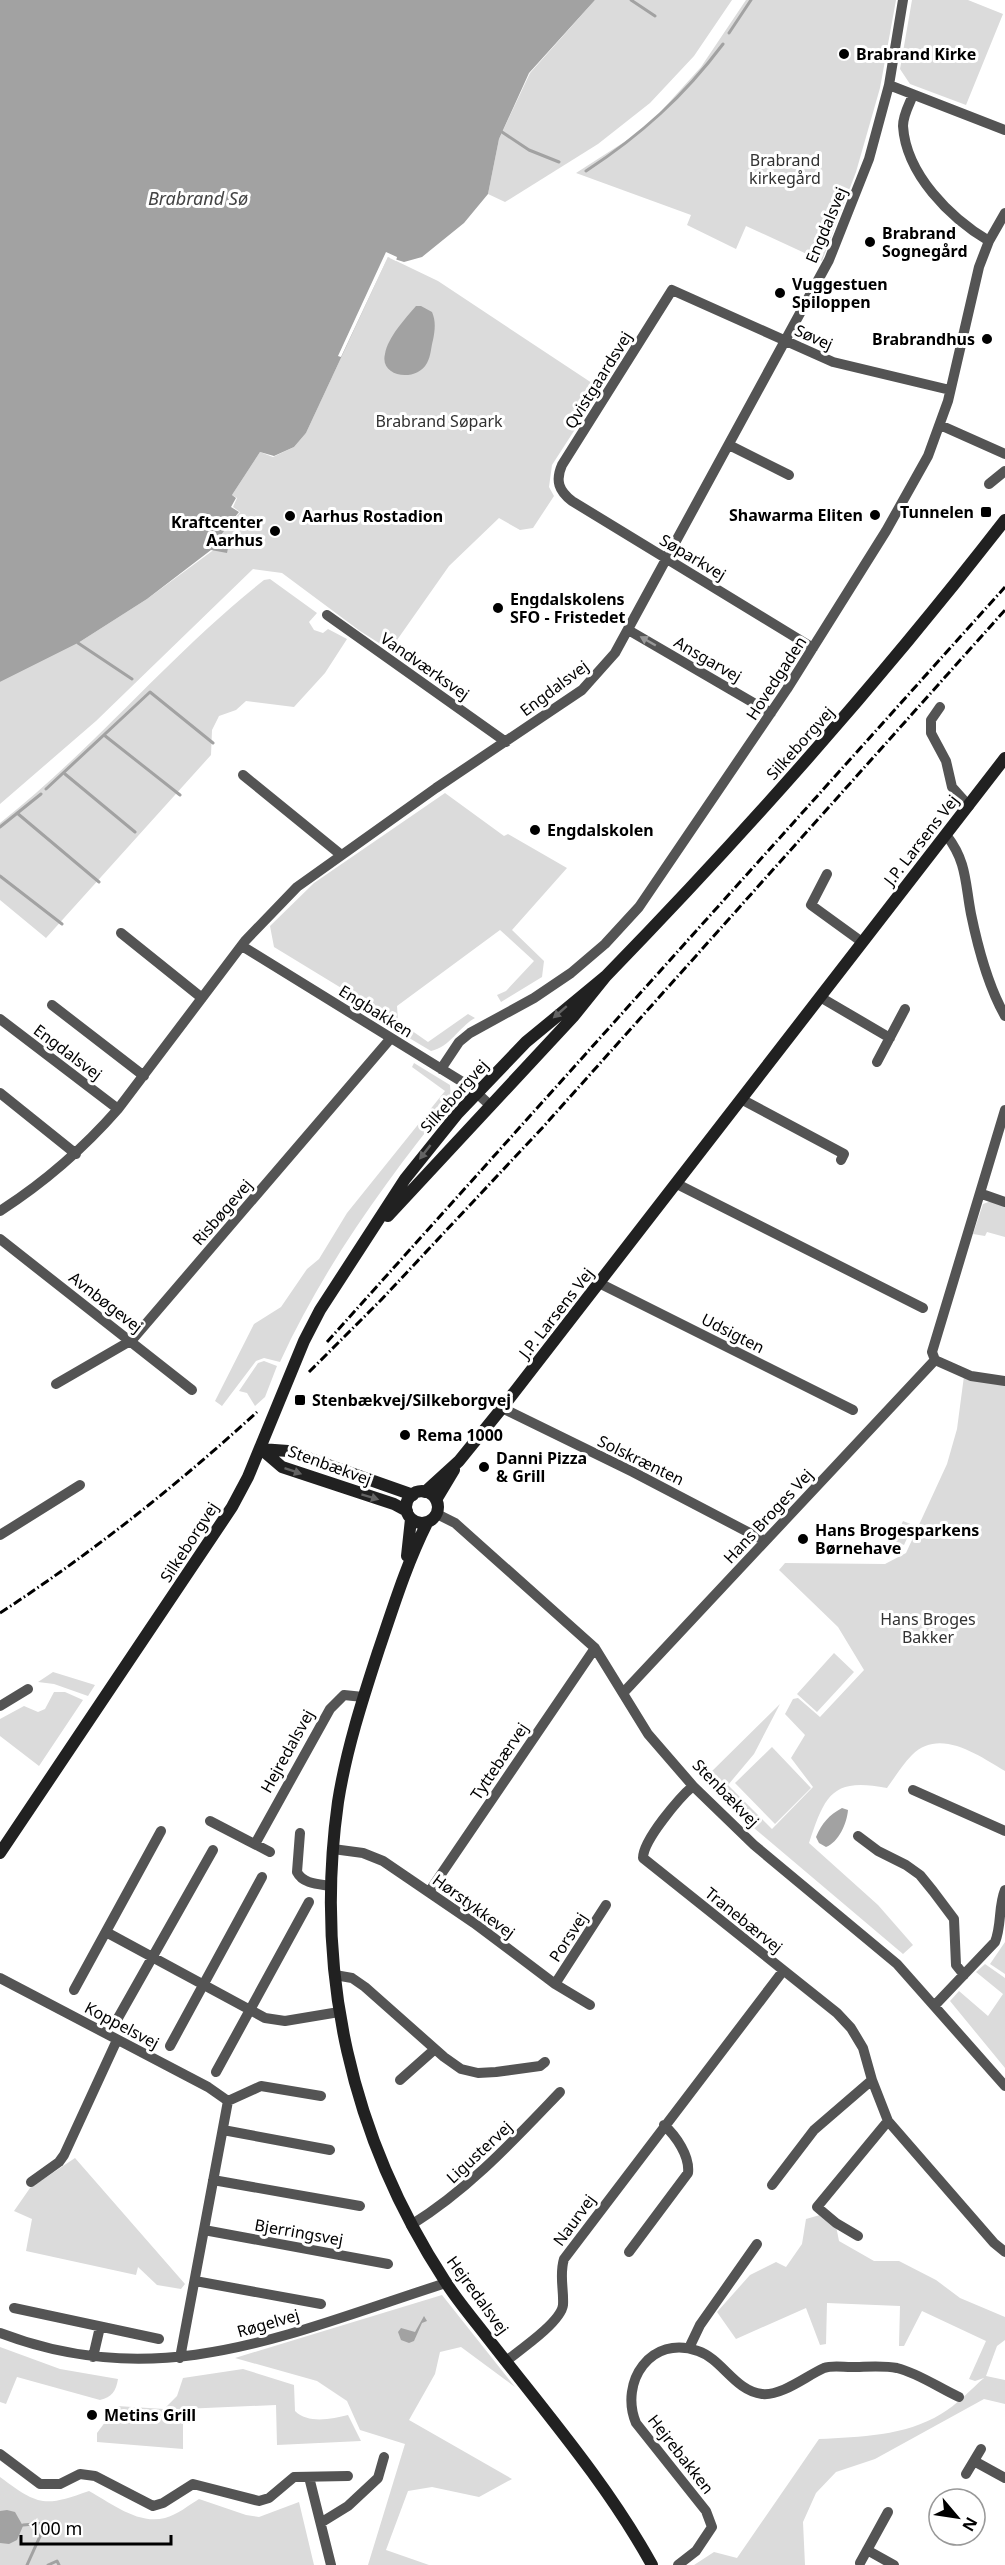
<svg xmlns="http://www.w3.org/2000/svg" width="1005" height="2565" font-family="'Noto Sans',sans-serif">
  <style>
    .green { fill: #dbdbdb }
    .water { fill: #a2a2a2 }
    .pier { fill: #fff }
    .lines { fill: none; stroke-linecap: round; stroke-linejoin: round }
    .stream { stroke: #a2a2a2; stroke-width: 3 }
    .street { stroke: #545454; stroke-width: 10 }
    .secondary { stroke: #212121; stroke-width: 12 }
    .rail { stroke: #000; stroke-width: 3; stroke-dasharray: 9 3 1.5 3; stroke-linecap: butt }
    .oneway { fill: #989898 }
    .oneway2 { fill: #646464 }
    .poi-dot { fill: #000; stroke: #fff; stroke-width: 2 }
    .labels { text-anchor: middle; stroke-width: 6; stroke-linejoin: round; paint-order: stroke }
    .poi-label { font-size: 16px; font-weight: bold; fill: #000; stroke: #fff; text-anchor: start }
    .park-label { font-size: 16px; fill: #323232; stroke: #fff }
    .street-label { font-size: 16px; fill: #000; stroke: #fff }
    .water-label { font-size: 18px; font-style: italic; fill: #434343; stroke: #fff }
  </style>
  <rect width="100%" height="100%" fill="#fff"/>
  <path class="green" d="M 595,0 L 732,0 L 694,56 L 650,103 L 598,144 L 505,202 L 488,194 L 499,139 L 530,73 Z
    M 746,0 L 896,0 L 880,88 L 856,172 L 822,261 L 746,226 L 736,249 L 687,225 L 691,215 L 576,173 L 646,128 L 701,67 Z
    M 912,0 L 968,0 L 1003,14 L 966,105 L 910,84 L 900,69 Z
    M 388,257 L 438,281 L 601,389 L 552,465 L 549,487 L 554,496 L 533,528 L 520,530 L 499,518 L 449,566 L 390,650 L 360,631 L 282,573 L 253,569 L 96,721 L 0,804 L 0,682 L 78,643 L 147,599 L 223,543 L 221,535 L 240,512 L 233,507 L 237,498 L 232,495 L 260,452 L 273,457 L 294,447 L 306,433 Z
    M 270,579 L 317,613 L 309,622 L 314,630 L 323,633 L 328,629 L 347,639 L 325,673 L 294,707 L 246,701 L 236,710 L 219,716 L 212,730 L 211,755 L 46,938 L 0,900 L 0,823 C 94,749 170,654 264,580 Z
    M 445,793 L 504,836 L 508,834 L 567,868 L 512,930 L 544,961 L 542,977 L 501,1002 L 497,995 L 506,991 L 534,961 L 500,930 L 397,1006 L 398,1021 L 428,1042 L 468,1014 L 475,1018 C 459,1027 450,1047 431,1051 L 379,1020 L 379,1011 L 274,947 L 270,926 L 314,883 Z
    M 414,1063 L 450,1085 L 451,1100 C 385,1182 324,1266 280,1362 L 264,1358 L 256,1361 L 222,1406 L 215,1401 L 254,1324 L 281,1307 L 307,1269 L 319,1259 L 347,1213 L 445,1091 L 412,1067 Z
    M 991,1201 L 1005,1206 L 1005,1237 L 987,1232 L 985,1236 L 973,1234 L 983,1204 Z
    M 264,1361 L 277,1366 L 265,1397 L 255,1406 L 247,1393 L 239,1391 L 258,1363 Z
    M 964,1376 L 1005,1383 L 1005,1771 C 979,1756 940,1727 912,1755 C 903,1764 895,1777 887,1788 C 832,1777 825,1795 809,1843 L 878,1905 L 913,1945 L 903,1954 L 754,1828 L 706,1777 L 780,1704 L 754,1754 L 728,1785 L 772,1829 L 813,1787 L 791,1758 L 805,1735 L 785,1714 L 793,1699 L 798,1698 L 820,1717 L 864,1670 L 838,1627 L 779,1570 L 785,1563 L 885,1564 L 906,1553 L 947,1464 L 957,1429 Z
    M 903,1521 L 913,1525 L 904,1545 L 894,1541 Z
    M 834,1653 L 854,1672 L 817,1712 L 797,1694 Z
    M 53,1672 L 95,1685 L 88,1696 L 54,1684 L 38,1682 Z
    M 54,1692 L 65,1692 L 83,1700 L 39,1766 L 0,1736 L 0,1719 L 24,1706 L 38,1712 L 45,1709 Z
    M 772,1747 L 811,1788 L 775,1824 L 735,1783 Z
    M 1005,1942 L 1005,1974 L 990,1964 Z
    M 985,1964 L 1005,1978 L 1005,2068 L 950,2001 L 959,1991 L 988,2016 L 1003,1994 L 976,1972 Z
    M 75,2158 L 185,2284 L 181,2289 L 157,2285 L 138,2267 L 136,2275 L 26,2251 L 32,2219 L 14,2211 L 30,2188 Z
    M 820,2215 L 836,2226 L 839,2241 L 874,2261 L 899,2261 L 936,2280 L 960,2298 L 1005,2317 L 1005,2340 L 997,2346 L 986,2376 L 1005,2380 L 1005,2404 L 984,2399 L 875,2459 L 836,2472 L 816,2493 L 803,2522 L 805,2565 L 694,2565 L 714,2552 L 737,2558 L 819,2439 C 860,2437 905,2436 941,2414 C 957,2405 970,2390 984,2378 L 975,2381 L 969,2379 L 986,2341 L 922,2311 L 904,2346 L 899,2346 L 900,2306 L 827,2303 L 826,2344 L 820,2345 L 806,2308 L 736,2339 L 717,2312 L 750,2275 L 776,2262 L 786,2267 L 802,2244 L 806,2219 Z
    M 442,2295 L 515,2387 L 461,2347 L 440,2352 L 435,2374 L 409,2420 L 512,2479 L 479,2497 L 432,2487 L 408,2491 L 386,2550 L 429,2565 L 368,2565 L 405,2444 L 360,2430 L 347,2401 L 317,2381 L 235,2358 Z
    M 0,2347 L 60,2369 L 118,2379 C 116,2391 112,2397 100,2400 L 17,2377 L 6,2404 L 0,2402 Z
    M 243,2369 L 294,2385 L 295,2411 C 308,2424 332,2419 348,2415 L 361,2441 L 277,2445 L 276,2405 L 183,2409 L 183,2449 L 97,2442 L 97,2433 L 117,2406 L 164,2409 L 177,2396 L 183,2378 Z
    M 0,2477 C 39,2506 44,2507 89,2491 C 111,2503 138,2525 165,2518 C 177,2515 189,2505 199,2499 L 246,2515 L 259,2517 L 299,2502 L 314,2565 L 0,2565 Z"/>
  <path class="water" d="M 0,0 L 595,0 L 529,73 L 499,139 L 488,194 L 464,223 L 422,257 L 404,262 L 388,257 L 306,433 L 294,447 L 274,456 L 260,452 L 232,495 L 236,498 L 231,507 L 239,512 L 221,535 L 223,543 L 228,548 L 227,553 L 211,550 L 147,599 L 78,643 L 0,682 Z
    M 416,306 L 421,306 L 432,312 C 436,321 435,330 433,340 C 431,347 431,356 427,363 C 416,383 379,377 385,354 C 388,337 405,319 416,306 Z
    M 842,1808 L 848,1810 C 847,1823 839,1842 826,1847 L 819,1843 L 816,1837 C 822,1823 829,1815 842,1808 Z
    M 424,2316 L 427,2321 L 422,2323 L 414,2341 L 409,2343 L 401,2340 L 398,2332 L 401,2328 L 415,2332 Z
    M 7,2510 L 15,2512 L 23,2526 L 17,2540 L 9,2544 L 0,2543 L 0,2511 Z"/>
  <path class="pier" d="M 386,252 L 397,257 L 396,261 L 388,257 L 341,357 L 338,356 Z"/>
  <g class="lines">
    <path class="stream" d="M 631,0 L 655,16
      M 729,33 L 751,0
      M 502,132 L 529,150 L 559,162
      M 586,171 C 641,135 684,96 723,44
      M 78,643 L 132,679
      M 104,735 L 180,795
      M 65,774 L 135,832
      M 46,789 L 150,692 L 213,743
      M 17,813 L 99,882
      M 0,827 L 41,794
      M 0,876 L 62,924
      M 23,2525 L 46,2523 L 27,2565
      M 48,2565 L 57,2561 L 59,2565"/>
    <path class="street" d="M 889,85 L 1005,130
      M 913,95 C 909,105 903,115 903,126 C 906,174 950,218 989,241
      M 940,425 L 1005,454
      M 729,445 L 789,475
      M 989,484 L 1005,471
      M 327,615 L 506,742
      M 630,631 L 771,713
      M 813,648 L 572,501 C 559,491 555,481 562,465 L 672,290 L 833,362 L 950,390
      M 940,707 L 931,720 L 931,733 L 946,761 L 952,787 L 969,806
      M 243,775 L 340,854
      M 947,836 C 967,862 965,883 971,914 C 978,948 988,986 1005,1016
      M 827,874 L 811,905 L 862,942
      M 121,933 L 202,998
      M 242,946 L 469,1086 L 491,1106
      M 820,997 L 890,1038
      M 52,1005 L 144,1076
      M 0,1019 L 118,1109
      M 877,1062 L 905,1009
      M 441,1069 L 459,1042 L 470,1033 L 534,998 L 571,973 L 605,944 L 639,907 L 787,689 L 886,531 L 928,456 L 948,401 L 979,267 L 989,241 L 1005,213
      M 0,1093 L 76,1154
      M 741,1099 L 844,1154 L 841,1160
      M 677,1184 L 923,1308
      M 982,1194 L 1005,1202
      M 0,1211 C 45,1182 83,1149 118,1109 L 245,941 L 297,887 L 436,788 L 582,690 L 615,653 L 829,260 L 869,159 L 889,85 L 903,0
      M 0,1239 L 192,1390
      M 599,1283 L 853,1410
      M 935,1360 L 932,1352 L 1005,1110
      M 935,1360 L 971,1376 L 1005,1381
      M 56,1384 L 132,1340 L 391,1038
      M 502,1408 L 633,1472 L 765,1541
      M 437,1514 L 455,1523 L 595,1648 L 648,1734 L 693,1786 L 754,1845 L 897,1964 L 1005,2086
      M 0,1535 L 80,1485
      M 624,1692 L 935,1360
      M 0,1706 L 28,1689
      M 693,1786 C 680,1797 643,1840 643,1858 L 837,2013 L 851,2028 L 863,2048 L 872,2080 L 888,2121 L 994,2243 L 1005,2252
      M 913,1790 L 1005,1831
      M 210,1821 L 270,1852
      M 300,1833 L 297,1872 C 303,1884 318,1884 331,1886
      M 858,1836 L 878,1851 L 906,1865 L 920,1875 L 933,1891 L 954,1919 L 956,1965 L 964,1975
      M 255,1844 L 330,1709 L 344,1695 L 363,1697
      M 333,1849 L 363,1853 L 383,1861 L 474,1923 L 555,1984 L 590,2005
      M 429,1892 L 595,1648
      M 106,1932 L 265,2018 L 285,2021 L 339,2012
      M 335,1975 L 352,1978 L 365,1987 L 444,2057 L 461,2069 L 478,2073 L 496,2072 L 540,2066 L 545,2062
      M 0,1978 L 208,2087 L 228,2101
      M 555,1984 L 606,1905
      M 74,1990 L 161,1831
      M 936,2004 L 995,1942 C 1002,1925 998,1907 1005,1890
      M 118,2018 L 213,1850
      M 170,2046 L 262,1877
      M 216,2072 L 309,1902
      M 400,2080 L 435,2049
      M 223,2130 L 330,2150
      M 213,2180 L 360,2206
      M 31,2182 L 59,2162 L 64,2155 L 117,2040
      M 772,2185 L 814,2130 L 872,2080
      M 411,2225 C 469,2189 513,2141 560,2092
      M 204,2230 L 388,2264
      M 858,2236 L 836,2223 L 817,2207 L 888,2121
      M 629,2252 L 688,2173 C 690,2156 676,2136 664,2125
      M 195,2281 L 321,2304
      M 14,2308 L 159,2339
      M 0,2333 C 162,2395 292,2332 446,2283
      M 689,2348 L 700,2325 L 757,2244
      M 93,2357 L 100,2327
      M 180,2358 L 228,2101 L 261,2086 L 321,2096
      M 506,2361 C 520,2350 561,2322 563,2305 C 564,2289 559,2275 564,2259 L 783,1971
      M 0,2454 L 40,2484 L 60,2484 L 80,2474 L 95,2476 L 153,2506 L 163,2503 L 193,2484 L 259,2501 L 269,2498 L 294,2477 L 348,2476
      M 974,2461 L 1005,2478
      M 966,2474 L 981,2449
      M 309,2477 L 331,2565
      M 322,2522 L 348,2506 L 378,2478 L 384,2457
      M 867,2550 L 894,2565
      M 860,2563 L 888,2512
      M 678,2565 L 696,2551 L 712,2527 L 706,2511 L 636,2423 C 619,2382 651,2334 698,2351 C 722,2359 735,2391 762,2394 C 782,2396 806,2376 824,2368 C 832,2365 843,2367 851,2367 C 865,2367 883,2365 897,2368 C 918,2373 939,2388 959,2397"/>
    <path class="secondary" d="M 388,1216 L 573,1017 L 606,976 C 747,831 881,680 1005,520
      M 261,1449 L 282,1467 L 394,1504 L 407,1511
      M 261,1449 L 288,1451 L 413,1495
      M406 1507a16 16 0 1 1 32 0a16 16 0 1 1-32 0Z
      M 425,1492 L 459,1461 L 502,1408 L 1005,758
      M 436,1500 L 454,1470
      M 427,1523 C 406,1565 393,1608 378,1652 C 362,1701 346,1751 338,1802 C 314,1972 351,2137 445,2281 C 458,2302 475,2321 490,2341 C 546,2413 608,2485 652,2565
      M 407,1556 L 411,1519
      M 0,1853 L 232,1507 L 248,1477 L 304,1341 L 320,1310 L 405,1179 L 458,1113 L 526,1042 L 606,976"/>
    <path class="rail" d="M 327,1342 L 1005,587
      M 309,1372 L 381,1300 L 544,1126 L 1005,610
      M 0,1613 C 92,1553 176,1486 257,1412"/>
  </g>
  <defs><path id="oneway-solid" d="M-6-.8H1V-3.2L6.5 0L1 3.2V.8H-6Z" transform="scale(1.5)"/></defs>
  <use class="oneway" href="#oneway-solid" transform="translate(648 641) rotate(-150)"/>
  <g class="oneway2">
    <use href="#oneway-solid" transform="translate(560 1012) rotate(139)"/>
    <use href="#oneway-solid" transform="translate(425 1152) rotate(128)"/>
    <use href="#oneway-solid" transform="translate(293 1471) rotate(19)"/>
    <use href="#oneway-solid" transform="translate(370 1497) rotate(17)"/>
  </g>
  <g class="poi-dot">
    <circle cx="844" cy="54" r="6"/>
    <circle cx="870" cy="242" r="6"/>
    <circle cx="780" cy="293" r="6"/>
    <circle cx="987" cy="339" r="6"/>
    <rect x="980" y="506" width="12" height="12" rx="3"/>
    <circle cx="875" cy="515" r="6"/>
    <circle cx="290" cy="516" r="6"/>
    <circle cx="275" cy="531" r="6"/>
    <circle cx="498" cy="608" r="6"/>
    <circle cx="535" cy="830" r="6"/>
    <rect x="294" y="1394" width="12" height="12" rx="3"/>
    <circle cx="405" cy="1435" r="6"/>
    <circle cx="484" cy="1467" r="6"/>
    <circle cx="803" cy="1539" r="6"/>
    <circle cx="92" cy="2415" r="6"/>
  </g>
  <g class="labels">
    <g class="poi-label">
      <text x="856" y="60">Brabrand Kirke</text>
      <text x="882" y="239">Brabrand<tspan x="882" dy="18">Sognegård</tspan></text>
      <text x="792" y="290">Vuggestuen<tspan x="792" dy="18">Spiloppen</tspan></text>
      <text x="975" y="345" text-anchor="end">Brabrandhus</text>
      <text x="974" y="518" text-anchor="end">Tunnelen</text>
      <text x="863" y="521" text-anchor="end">Shawarma Eliten</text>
      <text x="302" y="522">Aarhus Rostadion</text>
      <text x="263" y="528" text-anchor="end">Kraftcenter<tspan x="263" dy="18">Aarhus</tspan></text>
      <text x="510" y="605">Engdalskolens<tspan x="510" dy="18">SFO - Fristedet</tspan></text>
      <text x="547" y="836">Engdalskolen</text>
      <text x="312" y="1406">Stenbækvej/Silkeborgvej</text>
      <text x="417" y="1441">Rema 1000</text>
      <text x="496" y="1464">Danni Pizza<tspan x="496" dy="18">&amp; Grill</tspan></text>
      <text x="815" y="1536">Hans Brogesparkens<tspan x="815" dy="18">Børnehave</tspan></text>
      <text x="104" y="2421">Metins Grill</text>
    </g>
    <g class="park-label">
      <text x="785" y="166">Brabrand<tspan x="785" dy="18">kirkegård</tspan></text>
      <text x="439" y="427">Brabrand Søpark</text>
      <text x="928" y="1625">Hans Broges<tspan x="928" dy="18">Bakker</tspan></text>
    </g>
    <g class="street-label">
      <text transform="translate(826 225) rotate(-67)" y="6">Engdalsvej</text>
      <text transform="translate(814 337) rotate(24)" y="6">Søvej</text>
      <text transform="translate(598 380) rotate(-58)" y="6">Qvistgaardsvej</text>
      <text transform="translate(693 557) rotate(31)" y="6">Søparkvej</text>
      <text transform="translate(708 659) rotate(30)" y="6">Ansgarvej</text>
      <text transform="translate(425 666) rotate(35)" y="6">Vandværksvej</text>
      <text transform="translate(776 678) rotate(-57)" y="6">Hovedgaden</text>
      <text transform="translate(554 688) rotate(-37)" y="6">Engdalsvej</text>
      <text transform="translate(800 743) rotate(-48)" y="6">Silkeborgvej</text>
      <text transform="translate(921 840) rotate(-52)" y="6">J.P. Larsens Vej</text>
      <text transform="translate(376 1011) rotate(32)" y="6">Engbakken</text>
      <text transform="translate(68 1052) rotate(37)" y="6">Engdalsvej</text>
      <text transform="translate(454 1096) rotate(-48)" y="6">Silkeborgvej</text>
      <text transform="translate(222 1212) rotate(-49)" y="6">Risbøgevej</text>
      <text transform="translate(106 1302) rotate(38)" y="6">Avnbøgevej</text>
      <text transform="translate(556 1313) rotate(-52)" y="6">J.P. Larsens Vej</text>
      <text transform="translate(733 1333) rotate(27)" y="6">Udsigten</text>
      <text transform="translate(641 1460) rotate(26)" y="6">Solskrænten</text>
      <text transform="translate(330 1465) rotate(20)" y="6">Stenbækvej</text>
      <text transform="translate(768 1516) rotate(-47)" y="6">Hans Broges Vej</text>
      <text transform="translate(189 1542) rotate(-57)" y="6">Silkeborgvej</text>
      <text transform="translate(287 1751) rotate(-61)" y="6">Hejredalsvej</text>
      <text transform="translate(499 1761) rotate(-56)" y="6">Tyttebærvej</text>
      <text transform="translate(726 1793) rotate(46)" y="6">Stenbækvej</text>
      <text transform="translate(474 1906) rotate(36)" y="6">Hørstykkevej</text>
      <text transform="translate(744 1920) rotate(39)" y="6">Tranebærvej</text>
      <text transform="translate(568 1937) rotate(-57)" y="6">Porsvej</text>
      <text transform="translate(122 2025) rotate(28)" y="6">Koppelsvej</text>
      <text transform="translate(479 2152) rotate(-43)" y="6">Ligustervej</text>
      <text transform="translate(574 2220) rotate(-54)" y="6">Naurvej</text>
      <text transform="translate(299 2232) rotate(10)" y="6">Bjerringsvej</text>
      <text transform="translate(478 2295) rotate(54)" y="6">Hejredalsvej</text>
      <text transform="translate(268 2323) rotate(-16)" y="6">Røgelvej</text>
      <text transform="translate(681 2454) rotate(52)" y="6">Hejrebakken</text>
    </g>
    <g class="water-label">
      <text x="198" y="205">Brabrand Sø</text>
    </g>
  </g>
  <g transform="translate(957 2517) rotate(119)"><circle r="28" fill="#ffffff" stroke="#999999" stroke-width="1.5"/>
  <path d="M0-4.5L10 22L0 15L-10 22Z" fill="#000000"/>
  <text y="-9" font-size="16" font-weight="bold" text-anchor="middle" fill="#000000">N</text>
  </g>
  <path d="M21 2535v9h150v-9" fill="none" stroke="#000000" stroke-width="3"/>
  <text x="30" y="2535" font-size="18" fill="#000000" stroke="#ffffff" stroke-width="4.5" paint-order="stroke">100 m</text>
</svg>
